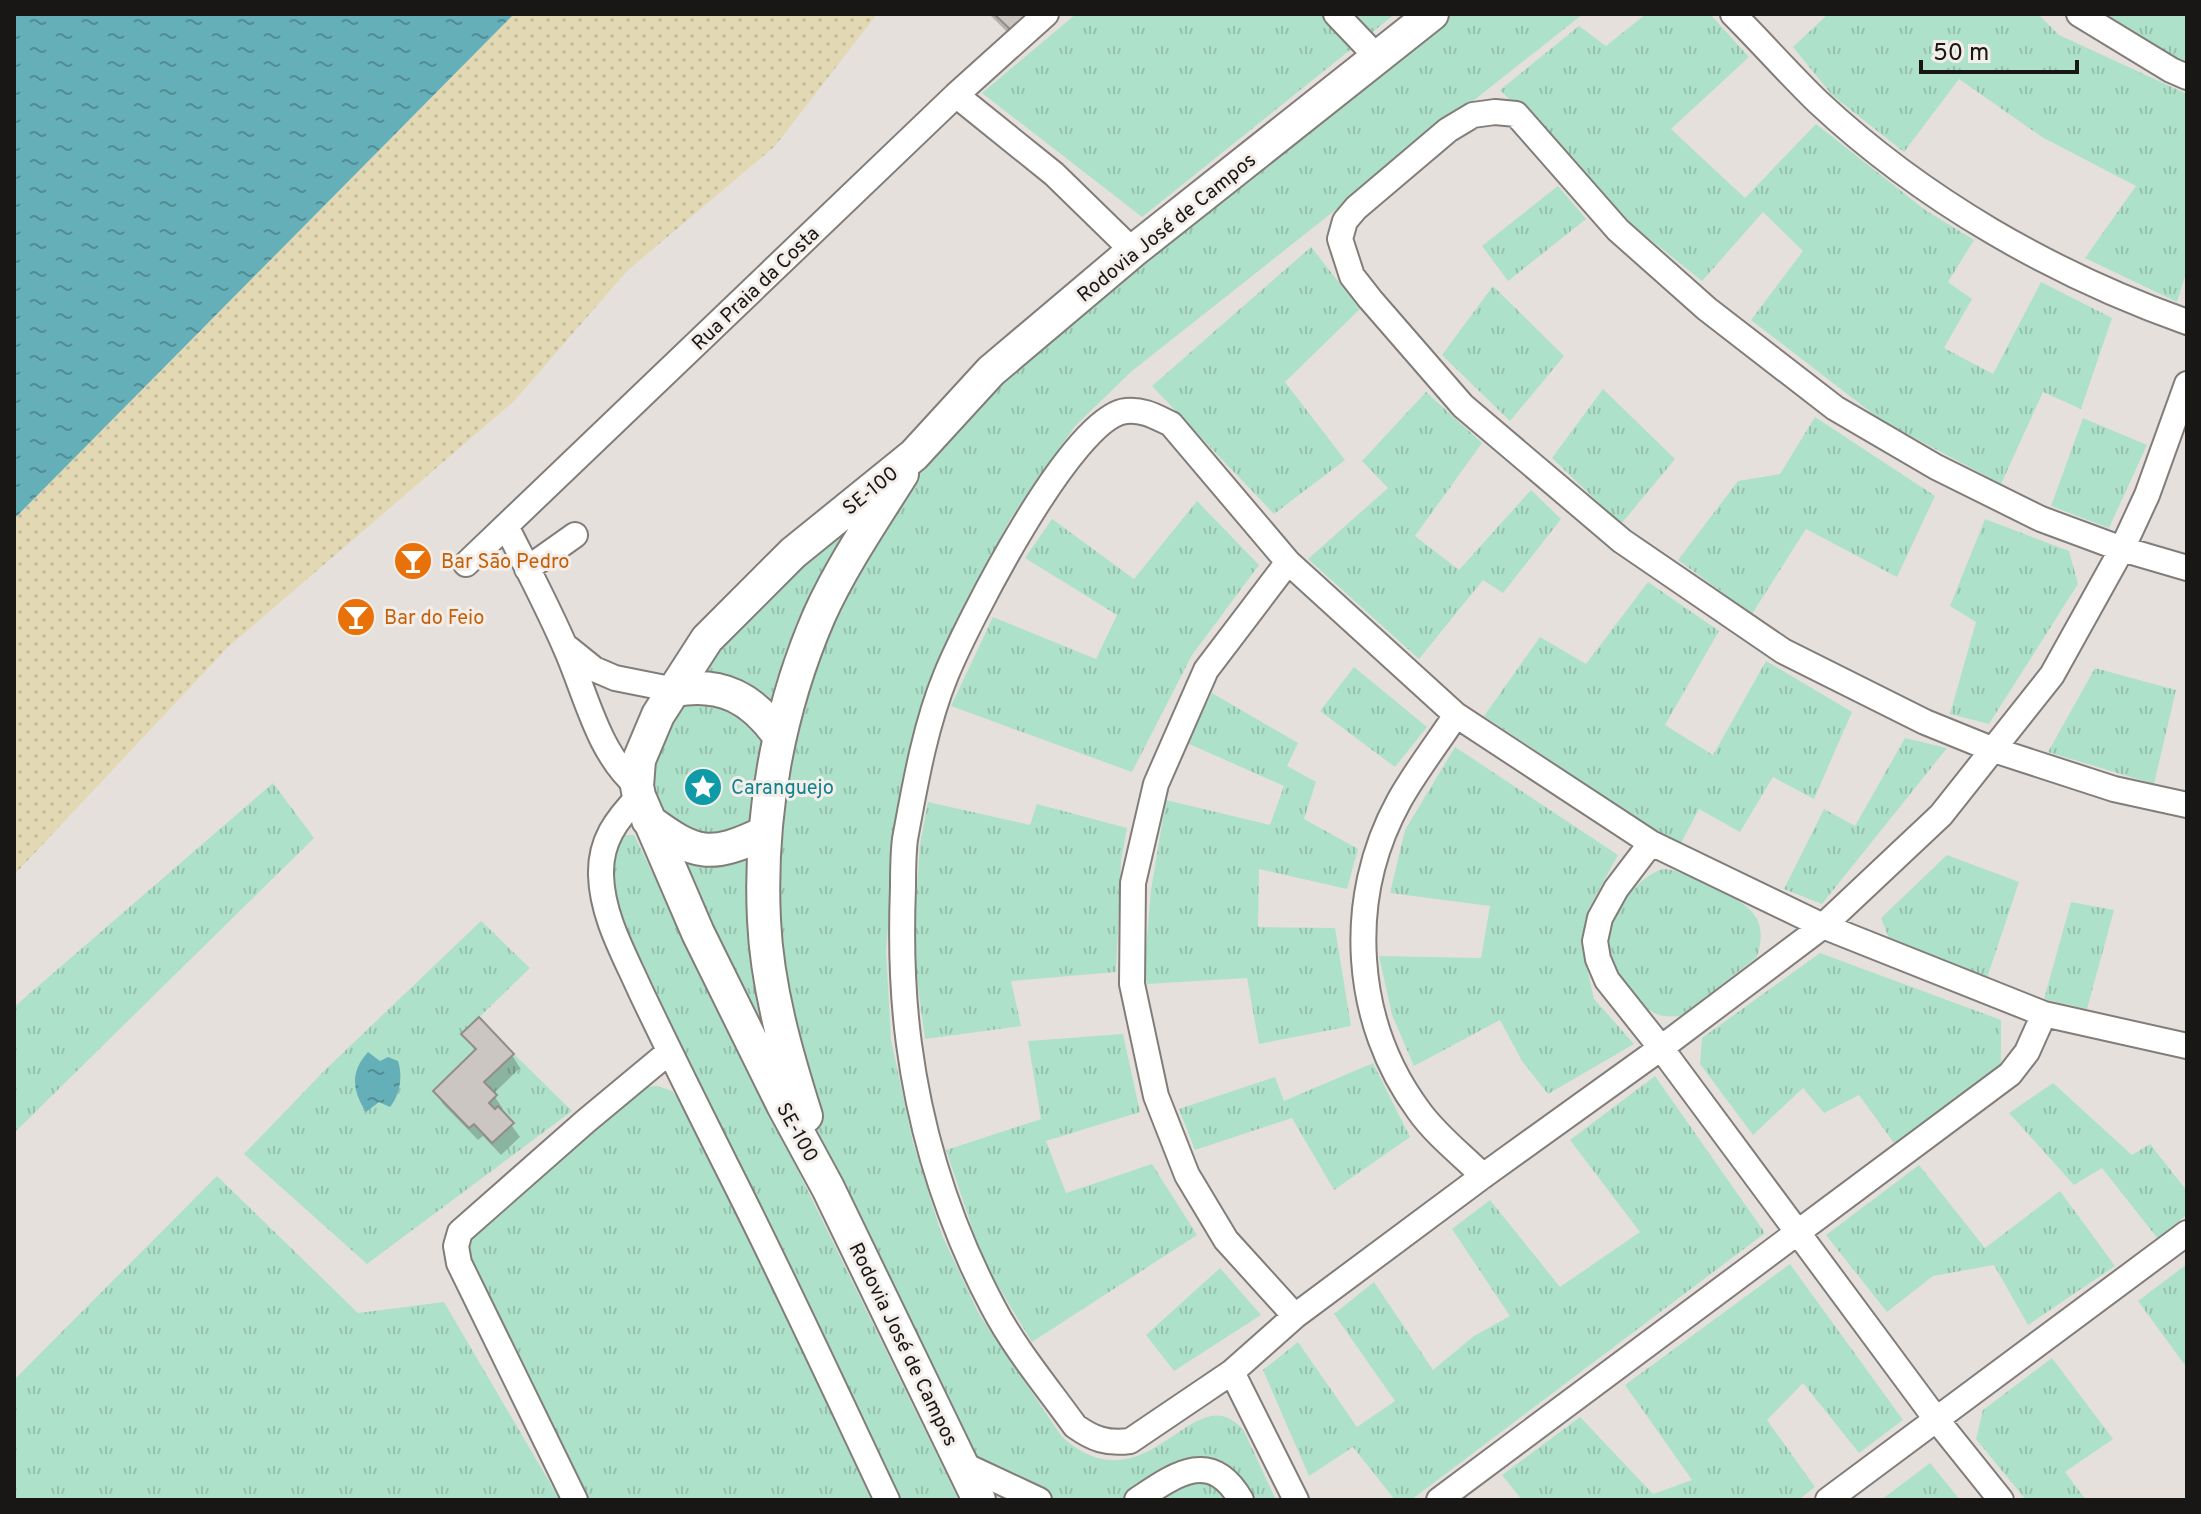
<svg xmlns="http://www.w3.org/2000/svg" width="2201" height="1514" font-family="Overpass,sans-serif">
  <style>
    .grass { fill: url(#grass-tufts) }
    .sand { fill: url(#sand-dots) }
    .water { fill: url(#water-ripples) }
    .shadow { fill: #0003 }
    .building { fill: #ccc6c3; stroke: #938d8a; stroke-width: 2 }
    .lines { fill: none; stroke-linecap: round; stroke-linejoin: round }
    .minor-casing { stroke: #837d7a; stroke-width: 28 }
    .major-casing { stroke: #837d7a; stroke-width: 36 }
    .minor { stroke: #fff; stroke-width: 24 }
    .major { stroke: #fff; stroke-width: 32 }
    .labels { text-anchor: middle; stroke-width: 6; stroke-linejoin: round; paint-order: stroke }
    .street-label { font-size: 20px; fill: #191716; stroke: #f4eeea }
    .food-label { font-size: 20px; fill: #c56008; stroke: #f4eeea; text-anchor: start }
    .culture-label { font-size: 20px; fill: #0d838f; stroke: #f4eeea; text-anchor: start }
  </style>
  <defs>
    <pattern id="grass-tufts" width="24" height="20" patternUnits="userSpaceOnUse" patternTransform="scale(2)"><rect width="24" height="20" fill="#aee1c9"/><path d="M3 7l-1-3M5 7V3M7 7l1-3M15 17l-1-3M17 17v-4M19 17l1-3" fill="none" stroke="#95c0ac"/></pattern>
    <pattern id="sand-dots" width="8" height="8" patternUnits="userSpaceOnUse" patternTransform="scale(2)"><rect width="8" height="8" fill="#e2d8b3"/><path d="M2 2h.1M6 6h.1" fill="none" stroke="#c1b999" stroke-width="1.8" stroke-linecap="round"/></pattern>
    <pattern id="water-ripples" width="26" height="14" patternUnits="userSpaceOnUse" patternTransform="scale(2)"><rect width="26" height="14" fill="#65afb8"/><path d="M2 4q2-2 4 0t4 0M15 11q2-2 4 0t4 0" fill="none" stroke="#528d95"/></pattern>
  </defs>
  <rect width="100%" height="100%" fill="#e6e0dd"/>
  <path class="grass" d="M 1076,14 L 1395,14 L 1142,217 L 982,93 Z
    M 1432,14 L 1583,14 L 1132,371 L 1075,426 L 1011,518 L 962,611 L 922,712 L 895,842 L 886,951 L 891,1040 L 913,1142 L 941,1233 L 979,1314 L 1062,1437 C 1149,1514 1194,1370 1244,1431 L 1276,1500 L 1039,1500 L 962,1464 L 769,1053 L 648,820 L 639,760 L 675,690 L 914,455 Z
    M 1646,14 L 1710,14 L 1749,57 L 1671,129 L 1745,198 L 1816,124 L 1925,210 L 1974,240 L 1948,282 L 1972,299 L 1944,348 L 1993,374 L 2041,282 L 2112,318 L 2081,409 L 2043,392 L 2001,484 L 1881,420 L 1751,320 L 1803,251 L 1763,212 L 1702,281 L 1636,228 L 1500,90 L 1579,26 L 1606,46 Z
    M 1828,14 L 2038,14 L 2059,35 L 2187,94 L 2187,270 L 2177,302 L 2085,258 L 2136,186 L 2042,137 L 1959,79 L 1904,152 L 1832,95 L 1793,47 Z
    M 2096,14 L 2187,14 L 2187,64 Z
    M 1558,186 L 1586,219 L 1508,281 L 1482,246 Z
    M 1311,247 L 1360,309 L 1285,382 L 1345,460 L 1274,514 L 1152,386 Z
    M 1493,286 L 1564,356 L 1510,421 L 1442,355 Z
    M 1603,389 L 1675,459 L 1621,524 L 1552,458 Z
    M 1426,392 L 1482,443 L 1415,536 L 1459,570 L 1531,490 L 1561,519 L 1503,593 L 1483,580 L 1419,659 L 1308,559 L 1388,488 L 1362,461 Z
    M 1815,417 L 1935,496 L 1897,577 L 1806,529 L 1752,614 L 1678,560 L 1738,481 L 1780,474 Z
    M 2083,418 L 2147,445 L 2109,528 L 2051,506 Z
    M 1197,501 L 1259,565 L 1192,655 L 1132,772 L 951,706 L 993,617 L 1096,659 L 1117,615 L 1025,558 L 1052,519 L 1134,579 Z
    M 1985,519 L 2069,551 L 2078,584 L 1989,724 L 1950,714 L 1976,622 L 1950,606 Z
    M 1648,582 L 1719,631 L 1665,725 L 1713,755 L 1766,661 L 1852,712 L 1814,799 L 1773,777 L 1740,832 L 1699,809 L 1681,843 L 1659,833 L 1484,716 L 1540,637 L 1586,664 Z
    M 1354,667 L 1427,727 L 1395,767 L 1320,711 Z
    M 2095,668 L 2176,690 L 2154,784 L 2048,752 Z
    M 1212,693 L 1298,743 L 1287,766 L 1316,782 L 1304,819 L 1358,849 L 1347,889 L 1259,869 L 1258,927 L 1335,928 L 1351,1026 L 1259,1044 L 1247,978 L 1147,984 L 1144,971 L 1151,890 L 1166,800 L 1270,825 L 1284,786 L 1187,743 Z
    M 1905,738 L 1947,748 L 1822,904 L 1784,889 L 1824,809 L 1855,826 Z
    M 1455,747 L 1618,855 L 1589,908 L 1581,941 L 1594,999 L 1634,1044 L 1548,1094 L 1522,1061 L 1500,1020 L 1414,1066 L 1392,1015 L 1379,956 L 1481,958 L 1490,906 L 1390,893 L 1405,830 Z
    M 273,783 L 314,838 L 14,1133 L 14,1007 Z
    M 928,802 L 1030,825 L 1037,804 L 1127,828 L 1121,861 L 1116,972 L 1011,981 L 1021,1026 L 925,1039 L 913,949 L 920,844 Z
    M 626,835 L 634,835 L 959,1500 L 899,1500 L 622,926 C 616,905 602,849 626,835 Z
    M 1947,855 L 2019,882 L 1987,978 L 1890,941 L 1881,918 Z
    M 1663,869 C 1683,869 1749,899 1757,919 C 1763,932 1761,944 1757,957 L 1681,1016 C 1652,1019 1647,1009 1630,988 C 1602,954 1593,930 1628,895 C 1639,884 1647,874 1663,869 Z
    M 2071,902 L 2114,910 L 2087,1009 L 2044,999 Z
    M 481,921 L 530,968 L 462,1034 L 476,1049 L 433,1091 L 469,1128 L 474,1124 L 493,1143 L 514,1122 L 499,1106 L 495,1109 L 489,1103 L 497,1095 L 484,1082 L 514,1054 L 572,1111 L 367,1264 L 244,1154 L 325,1070 Z
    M 1820,953 L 2001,1020 L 2001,1066 L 1894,1143 L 1859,1095 L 1824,1113 L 1803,1088 L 1753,1135 L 1700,1064 L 1702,1038 Z
    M 1123,1034 L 1140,1112 L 1046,1141 L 1066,1193 L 1152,1164 L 1197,1235 L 1032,1342 L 984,1263 L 946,1150 L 1041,1119 L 1028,1041 Z
    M 1373,1063 L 1410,1137 L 1334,1190 L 1292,1118 L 1195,1150 L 1179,1109 L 1275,1077 L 1284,1101 Z
    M 1655,1076 L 1765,1233 L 1411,1500 L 1395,1500 L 1353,1447 L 1309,1476 L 1263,1370 L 1298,1342 L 1357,1427 L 1395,1401 L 1334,1314 L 1374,1282 L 1433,1370 L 1474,1336 L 1510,1316 L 1452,1229 L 1490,1200 L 1560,1287 L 1640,1232 L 1570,1140 Z
    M 2053,1083 L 2132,1155 L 2150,1144 L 2187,1191 L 2187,1214 L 2158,1239 L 2102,1168 L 2074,1185 L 2009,1113 Z
    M 658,1086 L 672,1091 L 685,1107 L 886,1500 L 575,1500 L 459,1263 L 460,1232 L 642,1087 Z
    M 1919,1165 L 1985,1248 L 2060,1191 L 2115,1266 L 2028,1325 L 1994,1265 L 1933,1276 L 1887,1312 L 1826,1235 Z
    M 217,1176 L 358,1313 L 444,1302 L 560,1500 L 14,1500 L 14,1380 Z
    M 1790,1264 L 1903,1420 L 1859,1453 L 1803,1383 L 1767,1420 L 1815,1487 L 1798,1500 L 1522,1500 L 1502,1475 L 1580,1417 L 1653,1494 L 1692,1480 L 1625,1385 Z
    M 2187,1264 L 2187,1368 L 2138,1301 Z
    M 1220,1268 L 1261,1315 L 1174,1371 L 1146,1335 Z
    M 2052,1358 L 2113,1439 L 2065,1472 L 2086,1500 L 2026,1500 L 1976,1439 L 1983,1410 Z
    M 1930,1463 L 1960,1500 L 1881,1500 Z"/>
  <path class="sand" d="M 514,14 L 877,14 L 775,146 L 627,271 L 514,401 L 227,648 L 14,875 L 14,519 Z"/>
  <path class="water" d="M 14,14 L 514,14 L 14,519 Z
    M 368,1052 L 380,1061 L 388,1057 L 398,1061 C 403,1076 400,1095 390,1107 L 379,1102 L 366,1112 C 352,1090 350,1072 368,1052 Z"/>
  <path class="shadow" d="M 989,14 L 1056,14 L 1023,48 Z
    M 464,1035 L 512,1055 L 520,1068 L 493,1094 L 503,1109 L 501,1111 L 520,1137 L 501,1155 L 483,1136 L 478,1140 L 443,1104 L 435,1091 L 476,1052 Z"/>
  <path class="building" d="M 994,14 L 1029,14 L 1012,31 Z
    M 479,1017 L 514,1054 L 484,1082 L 497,1095 L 489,1103 L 495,1109 L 498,1106 L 514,1123 L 492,1143 L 474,1124 L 469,1128 L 433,1091 L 476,1049 L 461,1034 Z"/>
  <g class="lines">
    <defs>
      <path id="minor" d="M 1336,14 L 1377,57
        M 1733,14 C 1762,43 1789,74 1818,102 C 1923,200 2052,274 2187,322
        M 2079,14 L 2171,70 L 2187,77
        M 956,95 L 1054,174 L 1133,251
        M 2187,384 L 2147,495 L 2122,549 L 2052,675 L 1941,815 L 1823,926 L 1661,1048 L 1483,1176 L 1295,1316 L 1232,1372 L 1130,1441 C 1107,1444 1093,1439 1075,1426 C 1047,1387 1015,1349 993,1307 C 950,1226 921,1135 909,1044 C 902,992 901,939 903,887 C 903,871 903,855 905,839 C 915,785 925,726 946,675 C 967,624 1072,416 1126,411 C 1143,409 1156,417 1171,424 L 1288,562 L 1456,715 L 1651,843 L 1823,926 L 2044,1014 L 2187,1046
        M 506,526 C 526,566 548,607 566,649 C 586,694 598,753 637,786
        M 1288,562 L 1206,670 L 1156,784 L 1133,883 L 1132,984 L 1156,1096 L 1187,1175 L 1226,1240 L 1295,1316
        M 466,564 L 956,95 L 1046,14
        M 2187,568 L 2122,549 L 2041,519 L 1936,467 L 1835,408 L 1707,309 L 1618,230 L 1516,114 L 1495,112 L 1473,115 L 1448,130 L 1356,208 L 1345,221 L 1340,239 L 1352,276 L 1370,299 L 1463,406 L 1622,541 L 1783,651 L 1925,722 L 1994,750 L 2114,789 L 2187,805
        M 527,569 L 575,535
        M 568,648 L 594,669 L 615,678 L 675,690
        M 1456,715 C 1437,744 1415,772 1399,801 C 1345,899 1353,1022 1419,1111 C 1436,1135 1462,1155 1483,1176
        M 639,796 C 616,820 600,841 601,875 C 602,916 624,954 640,990 C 668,1049 697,1107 726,1165 C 782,1275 834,1388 887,1500
        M 1651,843 L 1616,889 L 1600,918 L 1595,941 L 1598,959 L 1607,980 L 1661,1048 L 1936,1419 L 2001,1500
        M 1232,1372 L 1296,1500
        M 962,1464 L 1039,1500
        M 575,1500 L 459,1263 L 456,1246 L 460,1232 L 586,1121 L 669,1052
        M 1137,1500 C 1176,1474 1211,1448 1241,1500
        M 1439,1500 L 2010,1074 L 2027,1052 L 2044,1014
        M 1828,1500 L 2187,1233"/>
      <path id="major" d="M 675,690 C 722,682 752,698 779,736
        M 648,820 C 695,855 710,859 764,833
        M 806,1116 C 786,1053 767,987 764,920 C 759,817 778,711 819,616 C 841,567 873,520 902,474
        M 979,1500 L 828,1188 L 783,1105 L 698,933 L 639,796 L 637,786 L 639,760 L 658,715 L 707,639 L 793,553 L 914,455 L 991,371 L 1133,251 L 1432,14"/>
    </defs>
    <use href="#minor" class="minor-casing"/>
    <use href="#major" class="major-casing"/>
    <use href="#minor" class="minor"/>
    <use href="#major" class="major"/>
  </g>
  <defs>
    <symbol id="bar-disc" viewBox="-11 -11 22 22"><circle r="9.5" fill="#e8710a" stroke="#f4eeea"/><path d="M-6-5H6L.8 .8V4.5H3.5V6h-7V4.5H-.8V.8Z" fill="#fff"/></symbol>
    <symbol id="sight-disc" viewBox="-11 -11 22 22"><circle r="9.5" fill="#0f9aa8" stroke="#f4eeea"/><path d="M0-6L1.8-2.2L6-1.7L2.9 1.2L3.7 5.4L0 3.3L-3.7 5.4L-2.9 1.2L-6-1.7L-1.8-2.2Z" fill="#fff"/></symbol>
  </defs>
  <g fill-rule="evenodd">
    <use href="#bar-disc" x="391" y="539" width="44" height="44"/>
    <use href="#bar-disc" x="334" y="595" width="44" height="44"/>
    <use href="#sight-disc" x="681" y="765" width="44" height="44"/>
  </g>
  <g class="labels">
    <g class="street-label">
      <text transform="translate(1166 227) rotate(-39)" y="7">Rodovia José de Campos</text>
      <text transform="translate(755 288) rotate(-44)" y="7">Rua Praia da Costa</text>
      <text transform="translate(870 490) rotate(-39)" y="7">SE-100</text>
      <text transform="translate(798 1132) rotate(61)" y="7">SE-100</text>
      <text transform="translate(904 1344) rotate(64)" y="7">Rodovia José de Campos</text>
    </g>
    <g class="food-label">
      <text x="441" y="568">Bar São Pedro</text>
      <text x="384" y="624">Bar do Feio</text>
    </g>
    <g class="culture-label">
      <text x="731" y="794">Caranguejo</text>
    </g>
  </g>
  <rect width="2201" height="1514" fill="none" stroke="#191716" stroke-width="32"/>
  <path d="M1921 60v12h156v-12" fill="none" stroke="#191716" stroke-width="4"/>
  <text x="1933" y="60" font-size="24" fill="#191716" stroke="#f4eeea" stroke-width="6" paint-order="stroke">50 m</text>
</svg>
